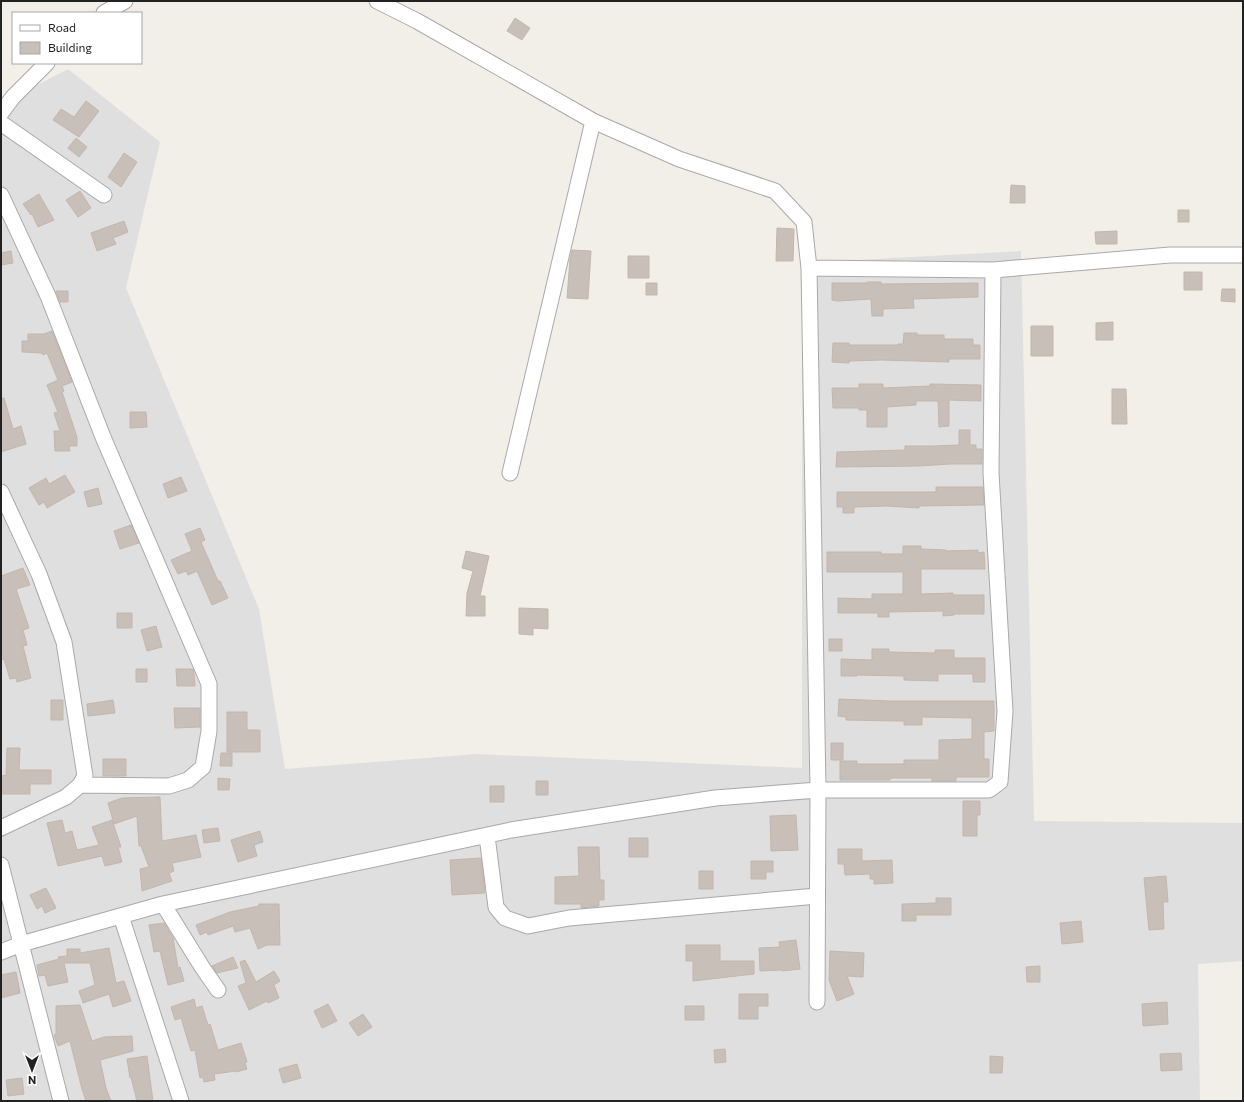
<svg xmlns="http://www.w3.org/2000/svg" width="1244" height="1102" font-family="Commissioner,sans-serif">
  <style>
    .residential { fill: #e0dfdf }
    .building { fill: #c7bfb8; stroke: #c4b6ab }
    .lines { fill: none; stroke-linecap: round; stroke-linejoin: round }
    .minor-casing { stroke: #a9a9a9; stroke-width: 17 }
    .minor { stroke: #fff; stroke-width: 15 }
  </style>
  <rect width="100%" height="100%" fill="#f2efe9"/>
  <path class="residential" d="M 68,69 L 160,142 L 126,288 L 259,609 L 285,769 L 477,754 L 802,768 L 802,263 L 1021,251 L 1034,821 L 1243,823 L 1243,961 L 1198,964 L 1200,1101 L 1,1101 L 1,104 Z"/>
  <path class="building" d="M 515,18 L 530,28 L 522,40 L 507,31 Z
    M 86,101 L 99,111 L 79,137 L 53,120 L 61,109 L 74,117 Z
    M 76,138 L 87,147 L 79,157 L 68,148 Z
    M 124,153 L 137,162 L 121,187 L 108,177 Z
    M 1011,185 L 1025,186 L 1025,203 L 1010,203 Z
    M 80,191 L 91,208 L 78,217 L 66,200 Z
    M 39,194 L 54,220 L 38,227 L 32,214 L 31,215 L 23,204 Z
    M 1178,210 L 1189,210 L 1189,222 L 1178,222 Z
    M 124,221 L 128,232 L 113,238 L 116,244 L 97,251 L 91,233 Z
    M 777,228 L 794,229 L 793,261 L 776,261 Z
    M 1117,231 L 1117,244 L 1096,244 L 1095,232 Z
    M 572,250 L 591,251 L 588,299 L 567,298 L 570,259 Z
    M 11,251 L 13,263 L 1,265 L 1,253 Z
    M 628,256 L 649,256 L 649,278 L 628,278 Z
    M 1184,272 L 1202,272 L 1202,290 L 1184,290 Z
    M 867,282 L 881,282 L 881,284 L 978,283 L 978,297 L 913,299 L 914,308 L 883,309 L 883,316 L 872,316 L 871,299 L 838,301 L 832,300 L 832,283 L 867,283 Z
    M 646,283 L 657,283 L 657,295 L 646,295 Z
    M 1222,289 L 1235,289 L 1235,302 L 1221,301 Z
    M 56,291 L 68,291 L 68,302 L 60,302 Z
    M 1113,322 L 1113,340 L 1096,340 L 1096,323 Z
    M 1031,326 L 1053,326 L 1053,356 L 1031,356 Z
    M 52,331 L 72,382 L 62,386 L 64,391 L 62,392 L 77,437 L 77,446 L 69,446 L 70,451 L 55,451 L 54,431 L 60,431 L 54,413 L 58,412 L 47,385 L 58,380 L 47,353 L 43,355 L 42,353 L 22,352 L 22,341 L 28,341 L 28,334 L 44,334 Z
    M 904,333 L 917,333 L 917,335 L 944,335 L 944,339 L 973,339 L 973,345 L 980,345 L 980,359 L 949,359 L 949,362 L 882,360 L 849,361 L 849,363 L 832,362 L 833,343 L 849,343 L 849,345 L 898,345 L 898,344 L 903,344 Z
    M 859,384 L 883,384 L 883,388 L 930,386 L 930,384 L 981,385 L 981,401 L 949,400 L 949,426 L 939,427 L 938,401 L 916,401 L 916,405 L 887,407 L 887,427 L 867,427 L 867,410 L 859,410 L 859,408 L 833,408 L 832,388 L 859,388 Z
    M 1112,389 L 1126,389 L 1127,424 L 1112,424 Z
    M 1,398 L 4,398 L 13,429 L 21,426 L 26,444 L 1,452 Z
    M 130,412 L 146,412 L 147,427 L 130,428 Z
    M 959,430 L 970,430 L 970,445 L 976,445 L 976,449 L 982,449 L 982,464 L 951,464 L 918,466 L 836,467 L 837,452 L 905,450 L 905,446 L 933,446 L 959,445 Z
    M 65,475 L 75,492 L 47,508 L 44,502 L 39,505 L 29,488 L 46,478 L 49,484 Z
    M 181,477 L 187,491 L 168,498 L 163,484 Z
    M 936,487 L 983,487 L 984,505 L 919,506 L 919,508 L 887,506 L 854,507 L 854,513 L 843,513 L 843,507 L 837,507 L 837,492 L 936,492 Z
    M 98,488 L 102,504 L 88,507 L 84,492 Z
    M 131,525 L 139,543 L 120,549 L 114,531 Z
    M 200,528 L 205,540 L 201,542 L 218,581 L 220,581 L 228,598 L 212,605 L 197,571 L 188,575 L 186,571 L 178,574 L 171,560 L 192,551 L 185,534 Z
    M 903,546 L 921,546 L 921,549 L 946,550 L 946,551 L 978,550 L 978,553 L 984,552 L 985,569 L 921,569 L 921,594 L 953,593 L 953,595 L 984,595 L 984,614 L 954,614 L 954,615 L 943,616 L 943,611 L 889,612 L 889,617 L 878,617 L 878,613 L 838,613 L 838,598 L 872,599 L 872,594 L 903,594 L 903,572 L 827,572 L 827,552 L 881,552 L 881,554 L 903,554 Z
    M 466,551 L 489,556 L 480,596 L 485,596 L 485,616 L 466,616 L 467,593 L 473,571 L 462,568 Z
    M 23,568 L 30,585 L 16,589 L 29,628 L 23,630 L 27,645 L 23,646 L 31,678 L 17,682 L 16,678 L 10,679 L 4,659 L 1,660 L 1,576 Z
    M 519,608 L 548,609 L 548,629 L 533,628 L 533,635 L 519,634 Z
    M 117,613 L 132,613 L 132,628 L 117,628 Z
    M 156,626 L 162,647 L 147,651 L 141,630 Z
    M 829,639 L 842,639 L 842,651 L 829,651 Z
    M 872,649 L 889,649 L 889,652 L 935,653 L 935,650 L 954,650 L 954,658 L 985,658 L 985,682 L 973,682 L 973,674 L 938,674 L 938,681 L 904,680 L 904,676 L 857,675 L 857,676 L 841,676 L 841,659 L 872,660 Z
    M 136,669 L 147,669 L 147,682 L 136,682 Z
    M 176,669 L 193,669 L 194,673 L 195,686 L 177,686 Z
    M 839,699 L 890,701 L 994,701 L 994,731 L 984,732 L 984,759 L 989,759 L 989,777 L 956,777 L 956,781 L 932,781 L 932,778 L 890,778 L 890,780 L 840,780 L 840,761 L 857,761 L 857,764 L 904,764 L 904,760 L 939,760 L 939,740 L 972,739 L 972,718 L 922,717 L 922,725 L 904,725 L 904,721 L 899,721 L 846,720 L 846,717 L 838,716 Z
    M 51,700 L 63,700 L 63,720 L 51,720 Z
    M 113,700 L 115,713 L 88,716 L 87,704 Z
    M 174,708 L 200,708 L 200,727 L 175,728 Z
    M 227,712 L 247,712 L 247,730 L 260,730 L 260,752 L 227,752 Z
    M 831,743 L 843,743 L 843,760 L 831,760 Z
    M 7,748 L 20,748 L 19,770 L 51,770 L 51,784 L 30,784 L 30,794 L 1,794 L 1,776 L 6,775 Z
    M 221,753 L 232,753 L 232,766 L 220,766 Z
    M 103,759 L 126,759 L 126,776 L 103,776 Z
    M 218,778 L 230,779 L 229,790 L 218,790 Z
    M 536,781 L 548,781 L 548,795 L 536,795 Z
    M 490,786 L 504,786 L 504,802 L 490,802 Z
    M 160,797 L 162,841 L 196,835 L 201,857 L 172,863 L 174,871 L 169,873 L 172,881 L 142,891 L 140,869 L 149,867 L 141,846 L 139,846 L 137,816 L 114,824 L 108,803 L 122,798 Z
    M 963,801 L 980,801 L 980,815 L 977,815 L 977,836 L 963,836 Z
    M 796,815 L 798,850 L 771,851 L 770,816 Z
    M 62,820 L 65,833 L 72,831 L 77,850 L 99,845 L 92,827 L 112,820 L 121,847 L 118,847 L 122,862 L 105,866 L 102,856 L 58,866 L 47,823 Z
    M 218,828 L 220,841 L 204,843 L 202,830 Z
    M 260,831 L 263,842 L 254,845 L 257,856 L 238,862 L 231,840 Z
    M 629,838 L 648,838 L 648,857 L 629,857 Z
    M 578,847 L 599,847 L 600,880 L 604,880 L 604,900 L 599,900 L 599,906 L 581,908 L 581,904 L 555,904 L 555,877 L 579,876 Z
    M 838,849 L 862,849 L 862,861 L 892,860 L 893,883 L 874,884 L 874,879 L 870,879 L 870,874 L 845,875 L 844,864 L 838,864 Z
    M 481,858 L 485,893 L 452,895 L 450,860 Z
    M 751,861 L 773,861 L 773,872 L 766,872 L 766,879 L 751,879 Z
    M 699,871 L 713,871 L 713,889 L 699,889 Z
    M 1166,876 L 1168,902 L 1163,902 L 1164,929 L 1149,930 L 1144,878 Z
    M 46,888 L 56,908 L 45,913 L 42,906 L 37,909 L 30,895 Z
    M 936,898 L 951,898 L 951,915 L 916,915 L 916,921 L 902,921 L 902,904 L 936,903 Z
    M 259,904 L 279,904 L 280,945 L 267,945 L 258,949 L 250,928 L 235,932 L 233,926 L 208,935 L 207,932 L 200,935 L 196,925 L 230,912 L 259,906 Z
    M 1081,921 L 1083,942 L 1062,944 L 1060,923 Z
    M 164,923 L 173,938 L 178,968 L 180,967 L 184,981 L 168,985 L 160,951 L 154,952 L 149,925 Z
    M 796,940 L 800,969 L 782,971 L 782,970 L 760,971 L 759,948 L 780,947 L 779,942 Z
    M 686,945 L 720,945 L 720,961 L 754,961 L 754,974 L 693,981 L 693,961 L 686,961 Z
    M 109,948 L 116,983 L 124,981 L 131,1001 L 113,1007 L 109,994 L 83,1003 L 79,991 L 95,985 L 90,963 L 64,963 L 68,982 L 48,986 L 45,975 L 39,976 L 37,965 L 59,959 L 58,957 L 67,956 L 67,949 L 80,949 L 80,953 Z
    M 830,951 L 864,953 L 863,977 L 847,976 L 854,994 L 837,1001 L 829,980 Z
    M 233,957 L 238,968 L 217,973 L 212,966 Z
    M 245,960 L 256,982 L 274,971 L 280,981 L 274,985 L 279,998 L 268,1003 L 267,1001 L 249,1010 L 238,986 L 246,983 L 240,962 Z
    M 1040,966 L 1040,982 L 1027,982 L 1026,967 Z
    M 16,972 L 20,993 L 1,998 L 1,975 Z
    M 739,994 L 768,994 L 768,1006 L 758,1006 L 758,1019 L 739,1019 Z
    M 194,999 L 196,1008 L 202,1006 L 208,1025 L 210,1024 L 218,1050 L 241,1043 L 247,1062 L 245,1063 L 247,1069 L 236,1072 L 236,1071 L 214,1074 L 215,1080 L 204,1082 L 203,1077 L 200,1078 L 195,1050 L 191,1051 L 181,1018 L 175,1020 L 171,1007 Z
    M 1167,1002 L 1168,1024 L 1143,1026 L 1142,1004 Z
    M 328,1004 L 337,1021 L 322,1028 L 314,1011 Z
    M 80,1005 L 92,1041 L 104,1037 L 132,1036 L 133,1051 L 100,1060 L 106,1088 L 111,1101 L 86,1101 L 82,1089 L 70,1041 L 58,1046 L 54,1035 L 56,1034 L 56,1006 Z
    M 685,1006 L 704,1006 L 704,1020 L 685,1020 Z
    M 363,1014 L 372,1027 L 358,1036 L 349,1023 Z
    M 725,1049 L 726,1062 L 715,1063 L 714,1050 Z
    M 1181,1053 L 1182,1070 L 1161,1071 L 1160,1054 Z
    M 147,1056 L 153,1101 L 137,1101 L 131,1077 L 130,1078 L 127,1059 Z
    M 990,1056 L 1003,1057 L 1002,1073 L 990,1073 Z
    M 297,1064 L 301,1078 L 283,1083 L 279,1069 Z
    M 22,1078 L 24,1094 L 8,1096 L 6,1080 Z"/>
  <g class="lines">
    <defs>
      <path id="minor" d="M 377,1 L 417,21 L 593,121 L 679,159 L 775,191 L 804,222 L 809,268
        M 104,13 L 125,1
        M 1,113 L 13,97 L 47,63
        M 1,123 L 104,195
        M 1,195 L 48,296 L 103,437 L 209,684 L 209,731 L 203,767 L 188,780 L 169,786 L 80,785
        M 809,268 L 993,270 L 991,473 L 1005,711 L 1000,782 L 989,790 L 818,790 Z
        M 993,270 L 1170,255 L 1243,255
        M 510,473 L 593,121
        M 1,492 L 39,574 L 64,642 L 85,776 L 80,785 L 66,797 L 1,828
        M 487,836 L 496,907 L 505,918 L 528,926 L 569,918 L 817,896
        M 1,865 L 61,1101
        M 163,904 L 202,967 L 218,990
        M 121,916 L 181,1101
        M 1,952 L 21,944 L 163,904 L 511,830 L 715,798 L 818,790 L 817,1002"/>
    </defs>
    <use href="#minor" class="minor-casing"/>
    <use href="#minor" class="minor"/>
  </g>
  <rect width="1244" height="1102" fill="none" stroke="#222222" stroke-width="4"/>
  <rect x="12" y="12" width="130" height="52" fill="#ffffff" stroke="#a7a7a7"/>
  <rect x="20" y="25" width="20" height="6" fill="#ffffff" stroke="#a7a7a7"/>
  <text x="48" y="32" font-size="12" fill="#222222">Road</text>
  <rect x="20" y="42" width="20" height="12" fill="#c7bfb8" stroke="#a7a7a7"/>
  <text x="48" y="52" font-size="12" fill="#222222">Building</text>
  <g transform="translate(32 1070) rotate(180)" stroke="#ffffff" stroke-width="3" paint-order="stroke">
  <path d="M0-3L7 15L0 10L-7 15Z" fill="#222222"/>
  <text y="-6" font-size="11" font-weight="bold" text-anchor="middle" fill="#222222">N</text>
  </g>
</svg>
